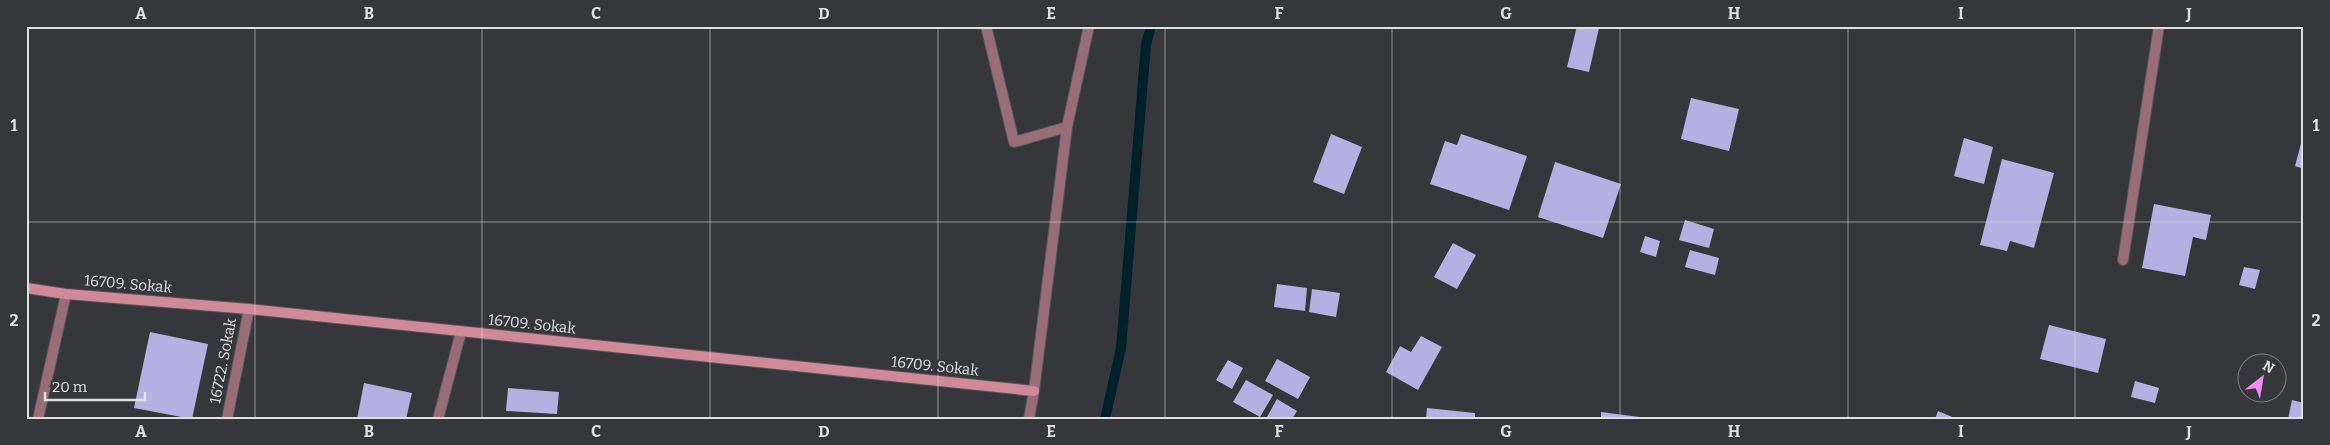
<svg xmlns="http://www.w3.org/2000/svg" width="2330" height="445" font-family="Bitter,serif">
  <style>
    .lines { fill: none; stroke-linecap: round; stroke-linejoin: round }
    .stream { stroke: #00212a; stroke-width: 10 }
    .building { fill: #b5b0e1 }
    .lane-casing { stroke: #555559; stroke-width: 12 }
    .street-casing { stroke: #555559; stroke-width: 12 }
    .secondary-casing { stroke: #555559; stroke-width: 12 }
    .lane { stroke: #996d75; stroke-width: 10 }
    .street { stroke: #996d75; stroke-width: 10 }
    .secondary { stroke: #cf8998; stroke-width: 10 }
    .grid { fill: none; stroke: #e0e0e3; stroke-width: 1; stroke-opacity: 0.55 }
    .labels { text-anchor: middle; stroke-width: 5; stroke-linejoin: round; paint-order: stroke }
    .street-label { font-size: 15px; fill: #e0e0e3; stroke: #36373b }
    .neatline { fill: none; stroke: #e0e0e3; stroke-width: 2 }
    .grid-label { font-size: 16px; text-anchor: middle; font-weight: bold; fill: #e0e0e3 }
  </style>
  <rect width="100%" height="100%" fill="#36373b"/>
  <g class="lines">
    <path class="stream" d="M 1105,419 L 1121,348 L 1146,44 L 1151,26"/>
  </g>
  <path class="building" d="M 1577,26 L 1599,28 L 1589,72 L 1567,67 Z
    M 1691,98 L 1739,109 L 1729,151 L 1681,139 Z
    M 1331,134 L 1362,147 L 1344,194 L 1313,182 Z
    M 1461,134 L 1527,156 L 1509,210 L 1430,184 L 1445,141 L 1457,145 Z
    M 2303,136 L 2304,136 L 2304,169 L 2295,166 Z
    M 1964,138 L 1993,147 L 1984,184 L 1954,176 Z
    M 2002,159 L 2054,173 L 2034,248 L 2010,241 L 2007,251 L 1980,245 Z
    M 1555,162 L 1621,184 L 1603,238 L 1538,217 Z
    M 2154,204 L 2211,215 L 2206,240 L 2193,237 L 2185,276 L 2142,268 Z
    M 1685,220 L 1714,229 L 1709,248 L 1679,240 Z
    M 1645,236 L 1660,241 L 1656,257 L 1640,252 Z
    M 1453,243 L 1476,255 L 1457,289 L 1434,277 Z
    M 1690,250 L 1719,258 L 1715,275 L 1685,267 Z
    M 2244,267 L 2260,270 L 2255,289 L 2239,285 Z
    M 1277,284 L 1307,288 L 1305,311 L 1274,307 Z
    M 1312,289 L 1340,293 L 1336,317 L 1309,312 Z
    M 2049,325 L 2106,339 L 2098,373 L 2040,359 Z
    M 150,332 L 208,344 L 192,419 L 134,408 Z
    M 1421,336 L 1442,347 L 1418,390 L 1386,372 L 1400,346 L 1411,352 Z
    M 1277,359 L 1310,377 L 1298,399 L 1265,381 Z
    M 1228,360 L 1243,368 L 1232,389 L 1216,380 Z
    M 1246,380 L 1273,395 L 1260,417 L 1233,402 Z
    M 2135,381 L 2159,388 L 2155,403 L 2131,397 Z
    M 364,383 L 412,393 L 406,419 L 357,419 Z
    M 508,388 L 559,392 L 557,414 L 506,411 Z
    M 1277,399 L 1297,411 L 1292,419 L 1267,417 Z
    M 2292,400 L 2304,403 L 2304,419 L 2288,419 Z
    M 1427,408 L 1475,413 L 1475,419 L 1426,419 Z
    M 1938,411 L 1957,419 L 1935,419 Z
    M 1601,412 L 1647,418 L 1647,419 L 1601,419 Z"/>
  <g class="lines">
    <defs>
      <path id="lane" d="M 2123,260 L 2159,26"/>
      <path id="street" d="M 986,26 L 1014,142 L 1067,127
        M 38,419 L 66,294
        M 227,419 L 249,309
        M 438,419 L 461,332
        M 1029,419 L 1034,391 L 1067,127 L 1089,26"/>
      <path id="secondary" d="M 26,288 L 66,294 L 249,309 L 1034,391"/>
    </defs>
    <use href="#lane" class="lane-casing"/>
    <use href="#street" class="street-casing"/>
    <use href="#secondary" class="secondary-casing"/>
    <use href="#lane" class="lane"/>
    <use href="#street" class="street"/>
    <use href="#secondary" class="secondary"/>
  </g>
  <path class="grid" d="M 255,26 L 255,419M 482,26 L 482,419M 710,26 L 710,419M 938,26 L 938,419M 1165,26 L 1165,419M 1392,26 L 1392,419M 1620,26 L 1620,419M 1848,26 L 1848,419M 2075,26 L 2075,419M 26,222 L 2304,222"/>
  <g class="labels">
    <g class="street-label">
      <text transform="translate(128 284) rotate(5)" y="5">16709. Sokak</text>
      <text transform="translate(532 324) rotate(6)" y="5">16709. Sokak</text>
      <text transform="translate(223 361) rotate(-79)" y="5">16722. Sokak</text>
      <text transform="translate(935 366) rotate(6)" y="5">16709. Sokak</text>
    </g>
  </g>
  <rect width="2330" height="445" fill="none" stroke="#36373b" stroke-width="55"/>
  <g transform="translate(2262 378) rotate(31)"><circle r="24" fill="#36373b" stroke="#7a7b7e"/>
  <path d="M0-4L9 19L0 12L-9 19Z" fill="#f28af3"/>
  <text y="-8" font-size="14" font-weight="bold" text-anchor="middle" fill="#e0e0e3">N</text>
  </g>
  <path d="M45 392v8h100v-8" fill="none" stroke="#e0e0e3" stroke-width="2.5"/>
  <text x="52" y="392" font-size="15" fill="#e0e0e3" stroke="#36373b" stroke-width="4" paint-order="stroke">20 m</text>
  <rect x="28" y="28" width="2274" height="390" class="neatline"/>
  <g class="grid-label">
    <text x="141" y="19">A</text>
    <text x="369" y="19">B</text>
    <text x="596" y="19">C</text>
    <text x="824" y="19">D</text>
    <text x="1051" y="19">E</text>
    <text x="1279" y="19">F</text>
    <text x="1506" y="19">G</text>
    <text x="1734" y="19">H</text>
    <text x="1961" y="19">I</text>
    <text x="2189" y="19">J</text>
    <text x="14" y="131">1</text>
    <text x="2316" y="131">1</text>
    <text x="14" y="326">2</text>
    <text x="2316" y="326">2</text>
    <text x="141" y="437">A</text>
    <text x="369" y="437">B</text>
    <text x="596" y="437">C</text>
    <text x="824" y="437">D</text>
    <text x="1051" y="437">E</text>
    <text x="1279" y="437">F</text>
    <text x="1506" y="437">G</text>
    <text x="1734" y="437">H</text>
    <text x="1961" y="437">I</text>
    <text x="2189" y="437">J</text>
  </g>
</svg>
